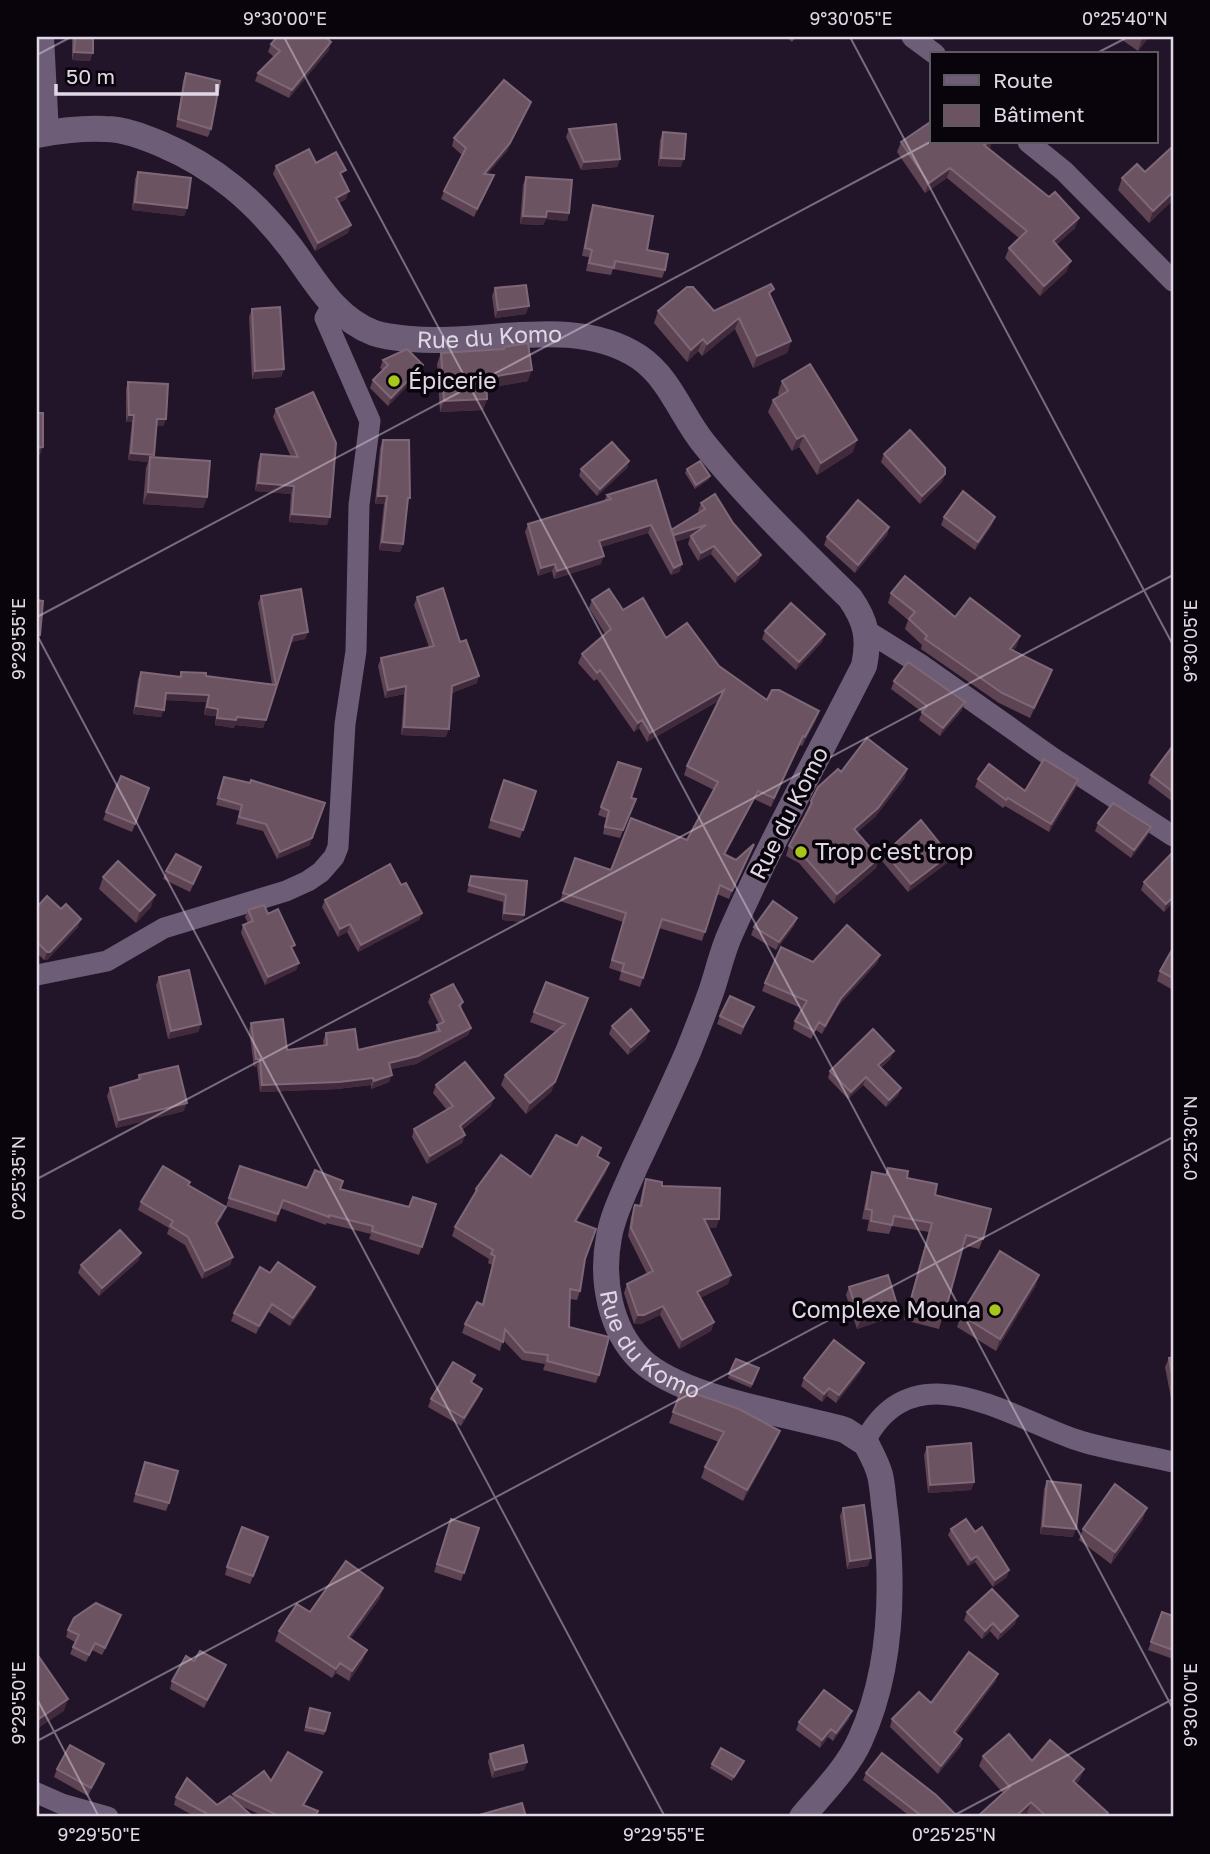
<svg xmlns="http://www.w3.org/2000/svg" width="1210" height="1854" font-family="'Golos Text',sans-serif">
  <style>
    .lines { fill: none; stroke-linecap: round; stroke-linejoin: round }
    .minor { stroke: #6d5d77; stroke-width: 21 }
    .tertiary { stroke: #6d5d77; stroke-width: 26 }
    .wall { fill: #5e4352 }
    .shaded-wall { fill: #402a3b }
    .building { fill: #6c5362; stroke: #7e6877; stroke-width: 2 }
    .ticks { fill: none; stroke: #e1d8e6; stroke-width: 2; stroke-opacity: 0.45 }
    .poi-dot { fill: #a9c71a; stroke: #09040c; stroke-width: 2.5 }
    .labels { text-anchor: middle; stroke-width: 7; stroke-linejoin: round; paint-order: stroke }
    .street-label { font-size: 23px; fill: #e1d8e6; stroke: #09040c }
    .poi-label { font-size: 23px; fill: #e1d8e6; stroke: #09040c; text-anchor: start }
    .neatline { fill: none; stroke: #e1d8e6; stroke-width: 2.5 }
    .ticks-label { font-size: 18px; text-anchor: middle; fill: #e1d8e6 }
  </style>
  <rect width="100%" height="100%" fill="#22152a"/>
  <g class="lines">
    <path class="minor" d="M 912,37 L 935,54
      M 1028,142 L 1064,171 L 1173,281
      M 867,631 L 923,666 L 1053,758 L 1173,836
      M 37,975 L 107,961 L 164,928 L 286,891 L 308,881 L 321,872 L 334,857 L 338,847 L 345,724 L 356,651 L 359,505 L 370,421 L 325,318 L 332,306
      M 865,1441 C 913,1350 1006,1415 1074,1439 C 1106,1450 1140,1454 1173,1462
      M 37,1793 L 62,1804 L 108,1817"/>
    <g class="tertiary">
      <path d="M 41,37 L 46,133"/>
      <path id="s1" d="M 37,135 C 58,131 83,128 105,129 C 124,129 144,137 161,144 C 215,167 255,201 291,248 C 315,280 334,318 374,333 C 385,337 399,338 411,339 C 484,346 574,314 639,357 C 671,379 681,416 705,445 C 749,499 800,549 850,598 C 866,621 870,638 864,666 C 819,755 771,841 731,932 C 722,951 718,972 711,992 C 704,1012 696,1032 688,1052 C 671,1091 653,1129 635,1167 C 626,1189 613,1213 609,1237 C 601,1278 609,1329 641,1360 C 682,1399 790,1414 845,1430 L 862,1441 L 865,1441 C 870,1452 877,1463 880,1475 C 883,1487 883,1500 885,1512 C 894,1588 892,1670 860,1740 C 847,1769 822,1793 802,1817"/>
    </g>
  </g>
  <path class="wall" d="M 72,37 L 93,37 L 90,61 L 72,60 Z
    M 786,37 L 796,37 L 792,42 Z
    M 1118,37 L 1149,37 L 1138,51 Z
    M 271,44 L 329,50 L 289,98 L 255,81 L 258,73 L 274,57 L 268,52 Z
    M 186,73 L 211,129 L 208,137 L 176,127 L 183,81 Z
    M 531,102 L 507,151 L 487,174 L 491,183 L 474,217 L 441,199 L 444,191 L 462,155 L 452,146 L 454,138 Z
    M 569,129 L 620,159 L 617,167 L 581,170 L 566,137 Z
    M 663,132 L 681,167 L 658,166 L 660,140 Z
    M 901,142 L 990,149 L 1075,228 L 1056,245 L 1067,271 L 1040,296 L 1005,258 L 1009,248 L 1019,238 L 947,178 L 925,193 L 897,152 Z
    M 1173,146 L 1173,200 L 1149,223 L 1118,190 L 1122,178 L 1145,172 Z
    M 316,163 L 342,178 L 346,199 L 339,203 L 348,233 L 315,251 L 273,174 L 276,166 Z
    M 138,172 L 187,208 L 184,216 L 132,210 L 135,179 Z
    M 526,177 L 569,213 L 567,221 L 546,219 L 543,225 L 520,224 L 523,185 Z
    M 593,205 L 647,250 L 665,270 L 662,278 L 613,269 L 611,275 L 586,271 L 589,257 L 582,256 L 590,213 Z
    M 495,288 L 526,314 L 495,318 L 492,296 Z
    M 771,298 L 791,341 L 787,353 L 753,368 L 735,329 L 702,356 L 698,351 L 687,362 L 654,323 L 658,311 L 714,311 Z
    M 252,309 L 284,369 L 281,377 L 252,379 L 249,317 Z
    M 504,347 L 528,381 L 487,388 L 487,399 L 483,410 L 440,412 L 437,364 L 441,353 L 503,349 Z
    M 383,360 L 420,373 L 388,406 L 370,388 L 373,380 L 383,370 L 380,368 Z
    M 782,381 L 853,452 L 817,475 L 799,447 L 792,451 L 768,412 L 773,400 L 779,396 L 778,393 Z
    M 128,382 L 166,419 L 163,426 L 157,426 L 153,457 L 207,497 L 203,508 L 143,504 L 146,468 L 148,462 L 128,460 L 132,422 L 126,422 L 126,389 Z
    M 276,409 L 336,443 L 327,525 L 289,522 L 291,494 L 255,491 L 258,462 L 261,454 L 291,457 L 273,417 Z
    M 383,440 L 407,506 L 403,544 L 400,552 L 379,550 L 384,504 L 375,504 L 380,448 Z
    M 884,454 L 945,474 L 942,482 L 920,504 L 881,462 Z
    M 629,461 L 627,468 L 597,496 L 579,476 L 581,469 Z
    M 687,469 L 710,476 L 708,480 L 695,489 L 685,473 Z
    M 607,495 L 671,530 L 699,512 L 698,511 L 701,503 L 733,523 L 761,555 L 758,563 L 735,583 L 711,554 L 698,561 L 688,544 L 690,537 L 675,542 L 682,564 L 679,572 L 671,575 L 648,533 L 601,547 L 601,564 L 554,579 L 552,571 L 538,576 L 525,532 L 528,524 L 604,501 Z
    M 944,517 L 992,525 L 975,550 L 941,525 Z
    M 889,527 L 887,535 L 855,573 L 824,545 L 827,537 Z
    M 891,593 L 955,617 L 1020,636 L 1016,647 L 1013,651 L 1052,670 L 1030,718 L 999,703 L 921,649 L 922,645 L 905,629 L 908,620 L 888,603 Z
    M 261,596 L 308,632 L 305,639 L 291,642 L 263,728 L 235,725 L 234,728 L 215,725 L 216,716 L 204,715 L 206,702 L 165,700 L 161,717 L 133,714 L 138,679 L 141,672 L 179,677 L 181,672 L 206,676 L 272,684 L 258,603 Z
    M 417,597 L 460,642 L 477,683 L 452,693 L 446,737 L 401,735 L 404,694 L 385,698 L 378,666 L 381,658 L 429,647 L 414,605 Z
    M 592,600 L 623,610 L 666,638 L 719,666 L 767,700 L 816,720 L 802,746 L 800,745 L 771,807 L 754,799 L 725,855 L 736,860 L 754,844 L 729,899 L 717,894 L 702,941 L 659,928 L 640,987 L 619,980 L 621,972 L 609,968 L 623,922 L 560,901 L 575,858 L 611,870 L 687,840 L 714,790 L 684,775 L 687,766 L 720,700 L 647,742 L 639,728 L 634,732 L 597,679 L 594,681 L 578,663 L 582,654 L 605,634 L 589,608 Z
    M 765,631 L 825,634 L 822,642 L 796,670 L 762,639 Z
    M 894,681 L 962,710 L 940,736 L 919,720 L 922,712 L 891,689 Z
    M 1173,749 L 1173,802 L 1148,783 L 1151,775 Z
    M 618,762 L 631,798 L 636,799 L 620,838 L 603,834 L 606,818 L 598,815 Z
    M 907,769 L 904,779 L 875,817 L 857,832 L 879,858 L 876,868 L 834,904 L 799,863 L 786,856 L 789,846 L 808,811 L 807,810 L 811,801 L 841,772 Z
    M 121,776 L 149,788 L 132,832 L 103,820 Z
    M 978,779 L 1025,791 L 1078,780 L 1076,788 L 1049,832 L 1005,806 L 1003,808 L 975,787 Z
    M 504,780 L 536,791 L 520,838 L 488,828 Z
    M 222,783 L 310,845 L 277,859 L 263,831 L 236,824 L 240,811 L 216,805 Z
    M 1098,823 L 1151,827 L 1148,835 L 1131,858 L 1095,831 Z
    M 885,853 L 947,863 L 908,892 L 882,861 Z
    M 201,867 L 190,892 L 163,879 L 166,871 Z
    M 471,876 L 527,881 L 524,915 L 522,922 L 502,920 L 503,902 L 467,892 Z
    M 103,877 L 151,907 L 136,923 L 99,889 Z
    M 1144,882 L 1173,902 L 1164,912 L 1141,890 Z
    M 401,885 L 422,913 L 419,920 L 358,952 L 347,932 L 338,937 L 322,907 L 325,900 Z
    M 37,907 L 78,927 L 47,960 L 44,960 L 37,953 Z
    M 248,910 L 268,914 L 293,951 L 299,963 L 296,970 L 265,985 L 241,933 L 243,925 L 248,923 L 245,917 Z
    M 797,918 L 794,926 L 776,950 L 751,935 L 754,927 Z
    M 1173,948 L 1173,990 L 1157,981 L 1160,971 Z
    M 880,955 L 877,963 L 838,1006 L 822,1034 L 816,1030 L 811,1039 L 793,1029 L 795,1021 L 803,1009 L 762,991 L 765,983 L 813,962 Z
    M 159,977 L 201,1024 L 198,1032 L 168,1039 L 156,985 Z
    M 546,982 L 588,998 L 551,1092 L 526,1114 L 501,1085 L 505,1075 L 556,1032 L 530,1022 Z
    M 431,995 L 463,1002 L 461,1008 L 471,1028 L 468,1035 L 416,1064 L 391,1069 L 389,1082 L 371,1089 L 371,1085 L 337,1089 L 260,1092 L 257,1066 L 254,1067 L 249,1030 L 251,1023 L 287,1050 L 324,1046 L 323,1041 L 326,1033 L 358,1050 L 435,1032 L 437,1025 L 439,1024 L 428,1002 Z
    M 754,1007 L 741,1035 L 717,1024 L 720,1016 Z
    M 612,1026 L 646,1039 L 628,1055 L 609,1034 Z
    M 891,1058 L 881,1068 L 901,1088 L 898,1095 L 886,1107 L 863,1085 L 848,1099 L 828,1078 L 830,1071 Z
    M 139,1075 L 184,1111 L 116,1128 L 107,1096 L 110,1088 L 137,1080 Z
    M 436,1085 L 491,1106 L 462,1130 L 465,1135 L 462,1143 L 427,1164 L 412,1137 L 414,1129 L 447,1110 L 433,1093 Z
    M 577,1146 L 609,1163 L 606,1172 L 577,1221 L 585,1260 L 580,1291 L 577,1300 L 570,1299 L 569,1327 L 599,1375 L 596,1383 L 543,1370 L 545,1364 L 522,1360 L 503,1340 L 500,1351 L 462,1333 L 465,1324 L 482,1304 L 492,1265 L 488,1263 L 489,1259 L 452,1236 L 455,1227 L 473,1198 L 476,1189 L 531,1177 Z
    M 240,1166 L 307,1188 L 340,1189 L 409,1207 L 436,1204 L 419,1255 L 369,1239 L 371,1234 L 326,1223 L 326,1225 L 280,1208 L 276,1222 L 226,1206 Z
    M 888,1168 L 935,1195 L 983,1239 L 979,1249 L 963,1245 L 939,1329 L 904,1320 L 929,1232 L 892,1226 L 889,1234 L 867,1231 L 869,1220 L 862,1219 L 869,1182 L 872,1172 L 885,1174 Z
    M 646,1179 L 662,1186 L 719,1219 L 716,1228 L 708,1228 L 731,1275 L 728,1284 L 700,1298 L 714,1322 L 711,1331 L 679,1349 L 660,1315 L 641,1324 L 634,1324 L 624,1293 L 627,1284 L 647,1274 L 628,1236 L 631,1217 L 635,1205 L 639,1206 L 643,1188 Z
    M 189,1185 L 223,1215 L 217,1225 L 233,1257 L 230,1265 L 202,1279 L 185,1245 L 167,1234 L 169,1228 L 138,1210 L 141,1202 Z
    M 141,1253 L 138,1261 L 99,1296 L 78,1273 L 81,1265 Z
    M 270,1273 L 312,1295 L 290,1326 L 269,1312 L 256,1334 L 231,1321 L 234,1313 Z
    M 1039,1275 L 1035,1287 L 996,1351 L 957,1327 L 961,1315 Z
    M 849,1287 L 895,1316 L 857,1329 L 846,1295 Z
    M 1173,1357 L 1173,1408 L 1165,1367 L 1169,1358 Z
    M 736,1359 L 759,1368 L 751,1388 L 728,1378 Z
    M 861,1371 L 836,1403 L 827,1396 L 822,1402 L 801,1386 L 804,1378 Z
    M 472,1383 L 482,1389 L 479,1397 L 461,1426 L 428,1407 L 431,1399 Z
    M 682,1389 L 780,1431 L 776,1441 L 743,1501 L 701,1478 L 705,1467 L 719,1442 L 669,1423 Z
    M 927,1447 L 974,1482 L 971,1490 L 928,1493 L 924,1455 Z
    M 145,1462 L 169,1503 L 166,1511 L 133,1502 Z
    M 1047,1481 L 1073,1537 L 1040,1534 L 1044,1489 Z
    M 843,1508 L 868,1566 L 847,1569 L 840,1516 Z
    M 451,1519 L 479,1528 L 461,1581 L 434,1572 Z
    M 1143,1519 L 1111,1564 L 1079,1540 L 1083,1529 Z
    M 951,1529 L 975,1532 L 1007,1577 L 993,1587 L 975,1562 L 968,1566 L 948,1535 Z
    M 268,1537 L 250,1584 L 225,1575 L 227,1567 Z
    M 380,1598 L 350,1639 L 363,1660 L 349,1681 L 336,1673 L 332,1678 L 275,1641 L 279,1631 L 310,1612 Z
    M 967,1612 L 1015,1624 L 998,1640 L 990,1631 L 982,1639 L 964,1620 Z
    M 1162,1612 L 1173,1616 L 1173,1659 L 1148,1650 Z
    M 118,1623 L 102,1655 L 92,1650 L 86,1662 L 70,1654 L 75,1642 L 66,1637 L 68,1630 Z
    M 226,1665 L 223,1673 L 204,1708 L 170,1689 L 172,1681 Z
    M 998,1674 L 995,1682 L 956,1734 L 962,1739 L 960,1747 L 938,1774 L 890,1727 L 892,1719 Z
    M 310,1708 L 325,1731 L 324,1735 L 304,1731 Z
    M 849,1719 L 833,1741 L 828,1737 L 820,1748 L 796,1730 L 799,1722 Z
    M 490,1754 L 527,1762 L 524,1770 L 492,1778 L 488,1762 Z
    M 983,1756 L 1032,1761 L 1080,1779 L 1076,1784 L 1106,1817 L 1032,1817 L 1027,1813 L 1022,1817 L 977,1817 L 1003,1793 L 979,1766 Z
    M 712,1764 L 742,1765 L 732,1781 L 710,1768 Z
    M 57,1769 L 101,1772 L 88,1796 L 54,1777 Z
    M 866,1773 L 958,1817 L 911,1817 L 863,1780 Z
    M 320,1778 L 304,1805 L 318,1811 L 315,1817 L 265,1817 L 239,1805 L 253,1817 L 196,1817 L 174,1805 L 176,1797 L 217,1805 L 232,1798 L 233,1794 L 271,1781 Z"/>
  <path class="shaded-wall" d="M 1144,37 L 1149,37 L 1138,51 L 1142,39 Z
    M 331,42 L 329,50 L 289,98 L 292,90 Z
    M 74,52 L 93,53 L 90,61 L 72,60 Z
    M 531,102 L 507,151 L 481,182 L 484,174 Z
    M 989,142 L 992,142 L 990,149 L 984,145 Z
    M 661,158 L 684,159 L 681,167 L 658,166 Z
    M 620,159 L 617,167 L 581,170 L 584,162 Z
    M 950,168 L 947,178 L 925,193 L 929,183 Z
    M 494,175 L 491,183 L 474,217 L 477,209 Z
    M 349,191 L 346,199 L 333,206 L 336,198 Z
    M 1173,192 L 1173,200 L 1149,223 L 1153,211 Z
    M 135,202 L 187,208 L 184,216 L 132,210 Z
    M 547,211 L 569,213 L 567,221 L 546,219 L 543,225 L 520,224 L 523,216 Z
    M 1079,218 L 1075,228 L 1049,252 L 1053,241 Z
    M 351,225 L 348,233 L 315,251 L 318,243 Z
    M 1071,261 L 1067,271 L 1040,296 L 1044,286 Z
    M 529,306 L 526,314 L 495,318 L 498,310 Z
    M 739,318 L 735,329 L 702,356 L 707,344 Z
    M 703,339 L 698,351 L 687,362 L 691,350 Z
    M 791,341 L 787,353 L 753,368 L 757,356 Z
    M 423,365 L 420,373 L 388,406 L 391,398 Z
    M 284,369 L 281,377 L 252,379 L 255,371 Z
    M 532,370 L 528,381 L 482,389 L 486,378 Z
    M 487,399 L 483,410 L 440,412 L 444,401 Z
    M 129,415 L 134,415 L 132,422 L 126,422 Z
    M 157,419 L 166,419 L 163,426 L 155,426 Z
    M 804,435 L 799,447 L 792,451 L 797,439 Z
    M 857,440 L 853,452 L 817,475 L 821,463 Z
    M 43,447 L 40,455 L 37,455 L 37,448 Z
    M 131,453 L 154,455 L 151,462 L 150,457 L 148,462 L 128,460 Z
    M 629,461 L 627,468 L 597,496 L 600,489 Z
    M 945,474 L 942,482 L 920,504 L 922,496 Z
    M 710,476 L 708,480 L 695,489 L 696,485 Z
    M 258,483 L 294,486 L 291,494 L 255,491 Z
    M 148,492 L 207,497 L 203,508 L 143,504 Z
    M 378,496 L 387,496 L 384,504 L 375,504 Z
    M 292,514 L 330,517 L 327,525 L 289,522 Z
    M 995,517 L 992,525 L 975,550 L 978,542 Z
    M 651,525 L 648,533 L 596,549 L 599,541 Z
    M 706,525 L 703,533 L 671,543 L 674,535 Z
    M 889,527 L 887,535 L 855,573 L 858,565 Z
    M 382,542 L 403,544 L 400,552 L 379,550 Z
    M 714,546 L 711,554 L 698,561 L 701,553 Z
    M 761,555 L 758,563 L 735,583 L 738,575 Z
    M 604,556 L 601,564 L 554,579 L 557,571 Z
    M 555,564 L 552,571 L 538,576 L 541,568 Z
    M 682,564 L 679,572 L 671,575 L 674,568 Z
    M 308,632 L 305,639 L 291,642 L 293,635 Z
    M 825,634 L 822,642 L 796,670 L 799,662 Z
    M 37,635 L 40,635 L 38,643 L 37,643 Z
    M 1020,636 L 1016,647 L 1006,659 L 1010,649 Z
    M 1052,670 L 1049,680 L 1030,718 L 1034,708 Z
    M 479,676 L 477,683 L 449,694 L 452,686 Z
    M 406,686 L 404,694 L 385,698 L 388,690 Z
    M 724,690 L 721,699 L 647,742 L 650,733 Z
    M 166,693 L 209,695 L 206,702 L 163,700 Z
    M 965,702 L 962,710 L 940,736 L 943,728 Z
    M 136,706 L 164,710 L 161,717 L 133,714 Z
    M 207,707 L 218,709 L 216,716 L 204,715 Z
    M 819,711 L 816,720 L 802,746 L 805,737 Z
    M 237,717 L 266,720 L 263,728 L 235,725 L 234,728 L 215,725 L 217,718 Z
    M 642,720 L 639,728 L 634,732 L 638,723 Z
    M 404,727 L 449,729 L 446,737 L 401,735 Z
    M 803,736 L 800,745 L 771,807 L 774,798 Z
    M 907,769 L 904,779 L 875,817 L 851,838 L 854,829 Z
    M 1078,780 L 1076,788 L 1049,832 L 1051,824 Z
    M 758,791 L 754,799 L 721,863 L 724,854 Z
    M 1151,827 L 1148,835 L 1131,858 L 1134,850 Z
    M 312,838 L 310,845 L 277,859 L 280,852 Z
    M 754,844 L 751,852 L 729,899 L 732,891 Z
    M 949,855 L 947,863 L 908,892 L 911,884 Z
    M 879,858 L 876,868 L 834,904 L 837,894 Z
    M 155,895 L 151,907 L 136,923 L 140,911 Z
    M 1173,897 L 1173,902 L 1164,912 L 1166,904 Z
    M 422,913 L 419,920 L 358,952 L 361,945 Z
    M 504,913 L 524,915 L 522,922 L 502,920 Z
    M 797,918 L 794,926 L 776,950 L 779,942 Z
    M 81,919 L 78,927 L 47,960 L 44,960 L 47,952 Z
    M 350,924 L 347,932 L 338,937 L 340,929 Z
    M 880,955 L 877,963 L 838,1006 L 822,1034 L 825,1026 L 841,998 Z
    M 299,963 L 296,970 L 265,985 L 268,977 Z
    M 584,1009 L 551,1092 L 526,1114 L 530,1103 Z
    M 201,1024 L 198,1032 L 168,1039 L 171,1031 Z
    M 471,1028 L 468,1035 L 416,1064 L 386,1070 L 389,1063 Z
    M 649,1031 L 646,1039 L 628,1055 L 631,1047 Z
    M 894,1051 L 891,1058 L 876,1073 L 878,1065 Z
    M 256,1059 L 260,1059 L 257,1066 L 254,1067 Z
    M 392,1075 L 389,1082 L 371,1089 L 374,1081 Z
    M 866,1077 L 863,1085 L 848,1099 L 851,1092 Z
    M 373,1078 L 371,1085 L 337,1089 L 260,1092 L 262,1085 Z
    M 901,1088 L 898,1095 L 886,1107 L 889,1100 Z
    M 494,1098 L 491,1106 L 457,1134 L 460,1126 Z
    M 187,1103 L 184,1111 L 116,1128 L 119,1120 Z
    M 465,1135 L 462,1143 L 427,1164 L 430,1156 Z
    M 609,1163 L 606,1172 L 572,1229 L 575,1221 Z
    M 226,1207 L 223,1215 L 213,1231 L 216,1223 Z
    M 704,1219 L 719,1219 L 716,1228 L 701,1228 Z
    M 141,1253 L 138,1261 L 99,1296 L 102,1288 Z
    M 233,1257 L 230,1265 L 202,1279 L 205,1271 Z
    M 731,1275 L 728,1284 L 694,1301 L 697,1292 Z
    M 1039,1275 L 1035,1287 L 996,1351 L 1000,1339 Z
    M 315,1287 L 312,1295 L 290,1326 L 293,1318 Z
    M 272,1304 L 269,1312 L 256,1334 L 259,1326 Z
    M 663,1306 L 660,1315 L 641,1324 L 634,1324 L 638,1315 Z
    M 898,1308 L 895,1316 L 857,1329 L 860,1321 Z
    M 714,1322 L 711,1331 L 679,1349 L 682,1340 Z
    M 864,1363 L 861,1371 L 836,1403 L 839,1395 Z
    M 829,1388 L 827,1396 L 822,1402 L 824,1394 Z
    M 482,1389 L 479,1397 L 461,1426 L 464,1418 Z
    M 780,1431 L 776,1441 L 743,1501 L 747,1490 Z
    M 974,1482 L 971,1490 L 928,1493 L 930,1485 Z
    M 1147,1508 L 1143,1519 L 1111,1564 L 1115,1552 Z
    M 1043,1526 L 1076,1529 L 1073,1537 L 1040,1534 Z
    M 977,1556 L 975,1562 L 968,1566 L 971,1560 Z
    M 871,1558 L 868,1566 L 847,1569 L 850,1561 Z
    M 1009,1570 L 1007,1577 L 993,1587 L 995,1580 Z
    M 383,1588 L 380,1598 L 344,1647 L 348,1637 Z
    M 1018,1616 L 1015,1624 L 998,1640 L 1001,1632 Z
    M 993,1623 L 990,1631 L 982,1639 L 985,1631 Z
    M 367,1650 L 363,1660 L 349,1681 L 352,1671 Z
    M 340,1663 L 336,1673 L 332,1678 L 336,1669 Z
    M 226,1665 L 223,1673 L 204,1708 L 207,1700 Z
    M 998,1674 L 995,1682 L 951,1740 L 954,1732 Z
    M 68,1699 L 64,1711 L 37,1729 L 37,1720 Z
    M 852,1711 L 849,1719 L 833,1741 L 836,1733 Z
    M 831,1729 L 828,1737 L 820,1748 L 822,1740 Z
    M 962,1739 L 960,1747 L 938,1774 L 941,1766 Z
    M 527,1762 L 524,1770 L 492,1778 L 495,1770 Z
    M 104,1764 L 101,1772 L 88,1796 L 91,1788 Z
    M 1084,1769 L 1080,1779 L 1069,1791 L 1073,1781 Z
    M 322,1772 L 320,1778 L 300,1811 L 303,1805 Z
    M 1031,1802 L 1027,1813 L 1022,1817 L 1015,1817 Z"/>
  <path class="building" d="M 75,37 L 93,37 L 93,53 L 74,52 Z
    M 277,37 L 325,37 L 331,42 L 292,90 L 258,73 L 280,51 L 271,44 Z
    M 186,73 L 220,81 L 211,129 L 178,119 Z
    M 504,80 L 531,102 L 510,143 L 484,174 L 494,175 L 477,209 L 444,191 L 466,148 L 454,138 Z
    M 932,121 L 932,142 L 989,142 L 984,145 L 1049,197 L 1055,192 L 1079,218 L 1053,241 L 1071,261 L 1044,286 L 1009,248 L 1027,231 L 950,168 L 929,183 L 901,142 Z
    M 616,124 L 620,159 L 584,162 L 569,129 Z
    M 663,132 L 686,134 L 684,159 L 661,158 Z
    M 1173,146 L 1173,192 L 1153,211 L 1122,178 L 1137,164 L 1145,172 Z
    M 309,149 L 316,163 L 336,152 L 346,170 L 340,173 L 349,191 L 336,198 L 351,225 L 318,243 L 276,166 Z
    M 138,172 L 191,178 L 187,208 L 135,202 Z
    M 526,177 L 572,180 L 569,213 L 547,211 L 546,217 L 523,216 Z
    M 593,205 L 653,216 L 647,250 L 668,254 L 665,270 L 615,261 L 614,268 L 589,263 L 592,250 L 585,248 Z
    M 771,284 L 774,289 L 769,293 L 791,341 L 757,356 L 739,318 L 707,344 L 703,339 L 691,350 L 658,311 L 687,287 L 693,287 L 714,311 Z
    M 526,285 L 529,306 L 498,310 L 495,288 Z
    M 280,307 L 284,369 L 255,371 L 252,309 Z
    M 528,343 L 532,370 L 486,378 L 487,399 L 444,401 L 441,353 L 504,349 L 504,347 Z
    M 407,349 L 423,365 L 391,398 L 373,380 L 388,365 L 383,360 Z
    M 810,364 L 857,440 L 821,463 L 804,435 L 797,439 L 773,400 L 788,391 L 782,381 Z
    M 128,382 L 168,384 L 166,419 L 157,419 L 154,455 L 131,453 L 134,415 L 129,415 Z
    M 313,392 L 336,443 L 330,517 L 292,514 L 294,486 L 258,483 L 261,454 L 298,457 L 276,409 Z
    M 37,413 L 43,413 L 43,447 L 37,448 Z
    M 910,430 L 945,468 L 945,474 L 922,496 L 884,454 Z
    M 383,440 L 409,440 L 410,498 L 408,498 L 403,544 L 382,542 L 387,496 L 378,496 Z
    M 612,442 L 629,461 L 600,489 L 581,469 Z
    M 150,457 L 210,461 L 207,497 L 148,492 Z
    M 700,461 L 710,476 L 696,485 L 687,469 Z
    M 656,480 L 682,564 L 674,568 L 651,525 L 599,541 L 604,556 L 557,571 L 555,564 L 541,568 L 528,524 L 611,499 L 607,495 Z
    M 963,491 L 995,517 L 978,542 L 944,517 Z
    M 715,494 L 733,523 L 761,555 L 738,575 L 714,546 L 701,553 L 691,536 L 706,525 L 674,535 L 671,530 L 705,509 L 701,503 Z
    M 858,500 L 889,527 L 858,565 L 827,537 Z
    M 905,576 L 955,617 L 970,598 L 1020,636 L 1010,649 L 1052,670 L 1034,708 L 1002,693 L 925,639 L 927,636 L 909,619 L 915,612 L 891,593 Z
    M 443,588 L 460,642 L 466,640 L 479,676 L 452,686 L 449,729 L 404,727 L 406,686 L 388,690 L 381,658 L 434,646 L 417,597 Z
    M 301,589 L 308,632 L 293,635 L 266,720 L 237,717 L 236,720 L 217,718 L 218,709 L 207,707 L 209,695 L 166,693 L 164,710 L 136,706 L 141,672 L 181,677 L 181,672 L 206,673 L 206,676 L 276,685 L 261,596 Z
    M 609,589 L 623,610 L 643,598 L 666,638 L 687,623 L 719,666 L 767,700 L 772,690 L 779,690 L 819,711 L 805,737 L 803,736 L 774,798 L 758,791 L 724,854 L 736,860 L 754,844 L 732,891 L 720,885 L 705,932 L 662,919 L 643,978 L 622,971 L 624,964 L 612,960 L 626,913 L 563,893 L 575,858 L 611,870 L 631,818 L 687,840 L 718,782 L 687,766 L 724,690 L 650,733 L 642,720 L 638,723 L 600,670 L 597,673 L 582,654 L 611,629 L 592,600 Z
    M 37,600 L 43,601 L 40,635 L 37,635 Z
    M 791,603 L 825,634 L 799,662 L 765,631 Z
    M 908,662 L 965,702 L 943,728 L 922,712 L 927,706 L 894,681 Z
    M 867,738 L 907,769 L 878,808 L 854,829 L 879,858 L 837,894 L 802,854 L 789,846 L 812,803 L 811,801 L 818,787 L 838,769 L 841,772 Z
    M 1172,747 L 1173,749 L 1173,792 L 1151,775 Z
    M 1044,759 L 1078,780 L 1051,824 L 1008,798 L 1006,800 L 978,779 L 989,764 L 1025,791 Z
    M 618,762 L 641,769 L 631,798 L 636,799 L 623,830 L 605,827 L 609,811 L 601,807 Z
    M 121,776 L 149,788 L 135,824 L 106,812 Z
    M 224,777 L 250,783 L 251,780 L 325,803 L 312,838 L 280,852 L 266,824 L 239,817 L 242,805 L 218,798 Z
    M 504,780 L 536,791 L 523,830 L 491,820 Z
    M 1113,803 L 1151,827 L 1134,850 L 1098,823 Z
    M 921,820 L 949,855 L 911,884 L 885,853 Z
    M 1173,852 L 1173,897 L 1166,904 L 1144,882 Z
    M 176,854 L 201,867 L 193,884 L 166,871 Z
    M 118,861 L 155,895 L 140,911 L 103,877 Z
    M 390,864 L 401,885 L 406,883 L 422,913 L 361,945 L 350,924 L 340,929 L 325,900 Z
    M 471,876 L 527,881 L 524,915 L 504,913 L 506,895 L 469,885 Z
    M 47,896 L 61,909 L 66,904 L 81,919 L 50,952 L 47,952 L 37,942 L 37,907 Z
    M 773,901 L 797,918 L 779,942 L 754,927 Z
    M 264,905 L 268,914 L 278,909 L 295,945 L 291,947 L 299,963 L 268,977 L 243,925 L 253,921 L 248,910 Z
    M 847,925 L 880,955 L 841,998 L 825,1026 L 819,1022 L 814,1031 L 795,1021 L 807,1001 L 765,983 L 781,947 L 813,962 Z
    M 1173,948 L 1173,978 L 1160,971 Z
    M 189,970 L 201,1024 L 171,1031 L 159,977 Z
    M 546,982 L 588,998 L 555,1082 L 530,1103 L 505,1075 L 565,1024 L 534,1012 Z
    M 453,984 L 463,1002 L 459,1005 L 471,1028 L 418,1056 L 389,1063 L 392,1075 L 374,1081 L 373,1078 L 339,1082 L 262,1085 L 260,1059 L 256,1059 L 251,1023 L 283,1019 L 287,1050 L 327,1045 L 326,1033 L 355,1029 L 358,1050 L 440,1031 L 437,1025 L 444,1022 L 431,995 Z
    M 730,996 L 754,1007 L 743,1027 L 720,1016 Z
    M 631,1009 L 649,1031 L 631,1047 L 612,1026 Z
    M 873,1029 L 894,1051 L 878,1065 L 901,1088 L 889,1100 L 866,1077 L 851,1092 L 830,1071 Z
    M 465,1062 L 494,1098 L 460,1126 L 465,1135 L 430,1156 L 414,1129 L 453,1106 L 436,1085 Z
    M 178,1066 L 187,1103 L 119,1120 L 110,1088 L 140,1079 L 139,1075 Z
    M 556,1135 L 577,1146 L 582,1137 L 601,1148 L 597,1156 L 609,1163 L 575,1221 L 596,1229 L 585,1259 L 580,1291 L 570,1289 L 569,1327 L 609,1337 L 599,1375 L 547,1361 L 548,1355 L 525,1352 L 505,1329 L 503,1342 L 465,1324 L 477,1302 L 483,1305 L 495,1256 L 491,1254 L 493,1250 L 455,1227 L 477,1190 L 476,1189 L 501,1155 L 531,1177 Z
    M 163,1166 L 190,1182 L 188,1185 L 226,1207 L 216,1223 L 233,1257 L 205,1271 L 188,1237 L 170,1226 L 173,1221 L 141,1202 Z
    M 240,1166 L 307,1188 L 315,1170 L 343,1181 L 340,1189 L 409,1207 L 413,1197 L 436,1204 L 422,1247 L 372,1231 L 373,1226 L 329,1215 L 329,1217 L 283,1200 L 278,1214 L 229,1198 Z
    M 888,1168 L 908,1171 L 907,1178 L 937,1184 L 935,1195 L 991,1209 L 983,1239 L 966,1235 L 943,1319 L 908,1310 L 932,1223 L 894,1216 L 892,1225 L 871,1221 L 872,1210 L 866,1209 L 872,1172 L 887,1175 Z
    M 646,1179 L 662,1182 L 662,1186 L 720,1188 L 719,1219 L 704,1219 L 731,1275 L 697,1292 L 714,1322 L 682,1340 L 663,1306 L 644,1315 L 638,1315 L 627,1284 L 653,1271 L 631,1228 L 634,1208 L 635,1205 L 641,1206 Z
    M 120,1230 L 141,1253 L 102,1288 L 81,1265 Z
    M 1000,1251 L 1039,1275 L 1000,1339 L 961,1315 Z
    M 278,1262 L 315,1287 L 293,1318 L 272,1304 L 259,1326 L 234,1313 L 260,1267 L 270,1273 Z
    M 888,1275 L 898,1308 L 860,1321 L 849,1287 Z
    M 834,1340 L 864,1363 L 839,1395 L 829,1388 L 824,1394 L 804,1378 Z
    M 1173,1357 L 1173,1380 L 1169,1358 Z
    M 736,1359 L 759,1368 L 752,1384 L 729,1374 Z
    M 453,1362 L 475,1375 L 471,1382 L 482,1389 L 464,1418 L 431,1399 Z
    M 682,1389 L 739,1409 L 780,1431 L 747,1490 L 705,1467 L 724,1432 L 673,1412 Z
    M 971,1443 L 974,1482 L 930,1485 L 927,1447 Z
    M 145,1462 L 178,1471 L 169,1503 L 136,1494 Z
    M 1047,1481 L 1081,1485 L 1076,1529 L 1043,1526 Z
    M 1115,1484 L 1147,1508 L 1115,1552 L 1083,1529 Z
    M 864,1505 L 871,1558 L 850,1561 L 843,1508 Z
    M 451,1519 L 479,1528 L 464,1573 L 437,1564 Z
    M 966,1519 L 975,1532 L 982,1527 L 1009,1570 L 995,1580 L 977,1556 L 971,1560 L 951,1529 Z
    M 242,1527 L 268,1537 L 253,1576 L 227,1567 Z
    M 346,1561 L 383,1588 L 348,1637 L 367,1650 L 352,1671 L 340,1663 L 336,1669 L 279,1631 L 297,1604 L 310,1612 Z
    M 992,1589 L 1018,1616 L 1001,1632 L 993,1623 L 985,1631 L 967,1612 Z
    M 96,1603 L 121,1615 L 105,1648 L 95,1643 L 89,1655 L 73,1647 L 79,1635 L 68,1630 L 74,1618 Z
    M 1162,1612 L 1173,1616 L 1173,1650 L 1151,1642 Z
    M 200,1651 L 226,1665 L 207,1700 L 172,1681 L 186,1656 L 194,1661 Z
    M 969,1652 L 998,1674 L 954,1732 L 962,1739 L 941,1766 L 892,1719 L 919,1692 L 931,1703 Z
    M 37,1654 L 68,1699 L 37,1720 Z
    M 824,1690 L 852,1711 L 836,1733 L 831,1729 L 822,1740 L 799,1722 Z
    M 310,1708 L 330,1713 L 325,1731 L 306,1727 Z
    M 1009,1734 L 1032,1761 L 1050,1740 L 1084,1769 L 1073,1781 L 1108,1813 L 1104,1817 L 1047,1817 L 1031,1802 L 1015,1817 L 977,1817 L 1010,1787 L 983,1756 Z
    M 70,1745 L 104,1764 L 91,1788 L 57,1769 Z
    M 523,1745 L 527,1762 L 495,1770 L 490,1754 Z
    M 721,1748 L 744,1761 L 734,1777 L 712,1764 Z
    M 288,1752 L 322,1772 L 303,1805 L 318,1811 L 315,1817 L 281,1817 L 233,1794 L 264,1771 L 271,1781 Z
    M 882,1753 L 936,1795 L 958,1817 L 923,1817 L 866,1773 Z
    M 187,1778 L 217,1805 L 230,1796 L 253,1817 L 202,1817 L 206,1813 L 176,1797 Z
    M 522,1803 L 526,1817 L 472,1817 Z"/>
  <path class="ticks" d="M 284,37 L 1173,1709M 850,37 L 1173,645M 1095,54 L 1128,37M 37,55 L 71,37M 37,617 L 932,141M 37,635 L 665,1817M 37,1179 L 1173,575M 37,1699 L 99,1817M 37,1741 L 1173,1137M 951,1817 L 1173,1699"/>
  <g class="poi-dot">
    <circle cx="394" cy="381" r="7"/>
    <circle cx="801" cy="852" r="7"/>
    <circle cx="995" cy="1310" r="7"/>
  </g>
  <g class="labels">
    <g class="street-label">
      <text dy="8" stroke="none"><textPath href="#s1" startOffset="532">Rue du Komo</textPath></text>
      <text transform="translate(789 813) rotate(-63)" y="8">Rue du Komo</text>
      <text dy="8" stroke="none"><textPath href="#s1" startOffset="1832">Rue du Komo</textPath></text>
    </g>
    <g class="poi-label">
      <text x="408" y="389">Épicerie</text>
      <text x="815" y="860">Trop c'est trop</text>
      <text x="981" y="1318" text-anchor="end">Complexe Mouna</text>
    </g>
  </g>
  <rect width="1210" height="1854" fill="none" stroke="#09040c" stroke-width="77"/>
  <rect x="930" y="52" width="228" height="91" fill="#09040c" stroke="#5f5963" stroke-width="2"/>
  <rect x="944" y="75" width="35" height="10" fill="#6d5d77" stroke="#5f5963" stroke-width="2"/>
  <text x="993" y="88" font-size="21" fill="#e1d8e6">Route</text>
  <rect x="944" y="105" width="35" height="21" fill="#6c5362" stroke="#5f5963" stroke-width="2"/>
  <text x="993" y="122" font-size="21" fill="#e1d8e6">Bâtiment</text>
  <path d="M56 84v10h161v-10" fill="none" stroke="#e1d8e6" stroke-width="3.5"/>
  <text x="66" y="84" font-size="21" fill="#e1d8e6" stroke="#09040c" stroke-width="5" paint-order="stroke">50 m</text>
  <rect x="38" y="38" width="1134" height="1777" class="neatline"/>
  <g class="ticks-label">
    <text x="285" y="25">9°30'00"E</text>
    <text x="851" y="25">9°30'05"E</text>
    <text x="1125" y="25">0°25'40"N</text>
    <text transform="translate(19 639) rotate(-90)" y="6">9°29'55"E</text>
    <text transform="translate(1191 641) rotate(-90)" y="6">9°30'05"E</text>
    <text transform="translate(1191 1138) rotate(-90)" y="6">0°25'30"N</text>
    <text transform="translate(19 1178) rotate(-90)" y="6">0°25'35"N</text>
    <text transform="translate(19 1703) rotate(-90)" y="6">9°29'50"E</text>
    <text transform="translate(1191 1705) rotate(-90)" y="6">9°30'00"E</text>
    <text x="99" y="1841">9°29'50"E</text>
    <text x="664" y="1841">9°29'55"E</text>
    <text x="954" y="1841">0°25'25"N</text>
  </g>
</svg>
